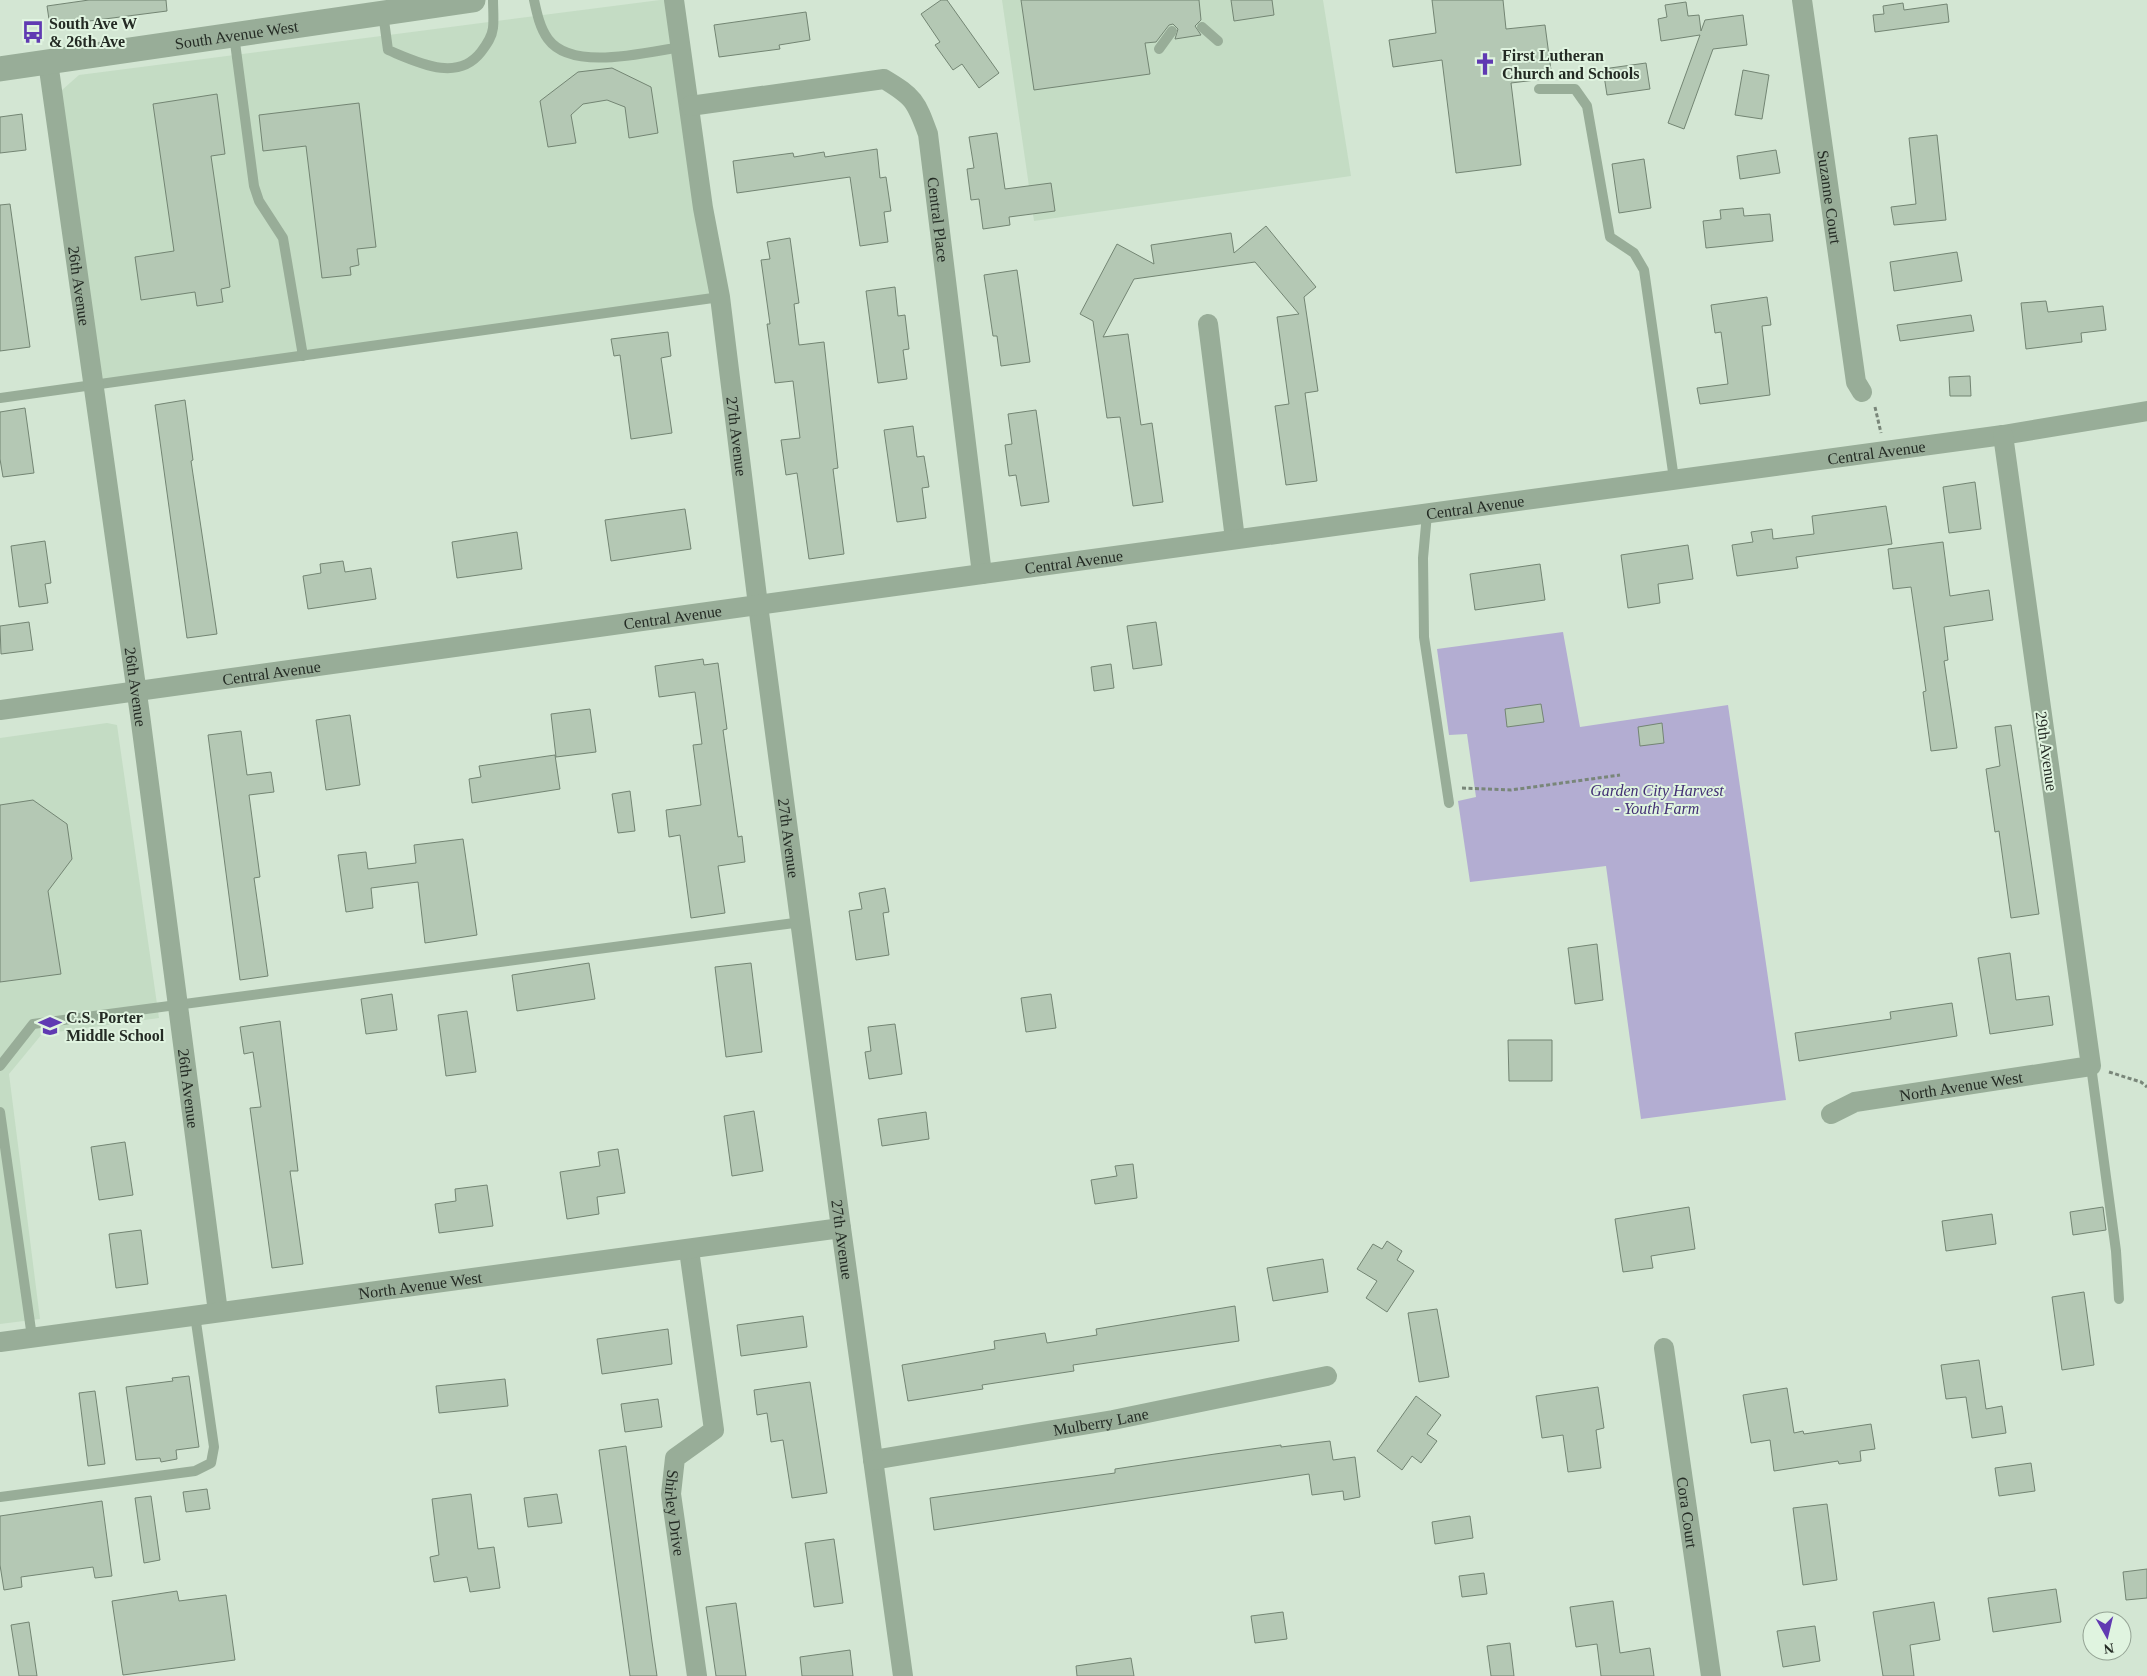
<svg xmlns="http://www.w3.org/2000/svg" width="2147" height="1676" font-family="Georgia,serif">
  <style>
    .built { fill: #c4dcc4 }
    .green { fill: #b3add2 }
    .building { fill: #b4c8b4; stroke: #738573 }
    .lines { fill: none; stroke-linecap: round; stroke-linejoin: round }
    .path { stroke: #798679; stroke-width: 3; stroke-dasharray: 4 2.5; stroke-linecap: butt }
    .service { stroke: #98ad98; stroke-width: 10 }
    .minor { stroke: #98ad98; stroke-width: 20 }
    .tertiary { stroke: #98ad98; stroke-width: 25 }
    .labels { text-anchor: middle; stroke-width: 4; stroke-linejoin: round; paint-order: stroke }
    .poi-label { font-size: 16px; font-weight: bold; fill: #242b24; stroke: #e0f4e0; text-anchor: start }
    .street-label { font-size: 16px; fill: #242b24; stroke: #e0f4e0 }
    .park-label { font-size: 16px; font-style: italic; fill: #422f74; stroke: #e0f4e0 }
  </style>
  <rect width="100%" height="100%" fill="#d3e6d3"/>
  <path class="built" d="M 660,0 L 677,0 L 720,297 L 93,386 L 53,98 L 79,75 Z
    M 1002,0 L 1323,0 L 1351,176 L 1034,221 Z
    M 107,723 L 117,725 L 159,1018 L 42,1034 L 9,1074 L 40,1319 L 0,1324 L 0,738 Z"/>
  <path class="green" d="M 1563,632 L 1580,727 L 1728,705 L 1786,1100 L 1641,1119 L 1606,866 L 1470,882 L 1458,801 L 1476,797 L 1467,734 L 1449,735 L 1437,649 Z"/>
  <path class="building" d="M 89,0 L 166,0 L 167,11 L 50,26 L 47,6 Z
    M 941,0 L 947,0 L 999,73 L 979,88 L 962,64 L 953,70 L 935,45 L 940,42 L 921,14 Z
    M 1021,0 L 1199,0 L 1201,20 L 1195,26 L 1201,35 L 1175,39 L 1178,29 L 1173,24 L 1169,25 L 1156,42 L 1145,43 L 1150,74 L 1034,90 Z
    M 1231,0 L 1272,0 L 1274,15 L 1234,21 Z
    M 1432,0 L 1503,0 L 1506,29 L 1545,25 L 1552,78 L 1511,83 L 1521,165 L 1456,173 L 1442,60 L 1393,67 L 1389,40 L 1436,33 Z
    M 1686,2 L 1688,16 L 1699,15 L 1701,31 L 1705,20 L 1743,15 L 1747,45 L 1713,49 L 1684,129 L 1668,123 L 1700,35 L 1661,41 L 1658,19 L 1667,17 L 1665,5 Z
    M 1903,3 L 1904,10 L 1947,4 L 1949,22 L 1875,32 L 1873,15 L 1884,14 L 1883,6 Z
    M 806,12 L 810,40 L 779,45 L 780,49 L 719,57 L 714,25 Z
    M 1646,63 L 1650,89 L 1607,95 L 1603,69 Z
    M 612,68 L 651,87 L 658,133 L 629,138 L 625,107 L 607,100 L 583,104 L 571,115 L 576,143 L 548,147 L 540,101 L 578,72 Z
    M 1743,70 L 1769,75 L 1762,119 L 1735,115 Z
    M 217,94 L 225,154 L 211,156 L 230,287 L 221,289 L 223,302 L 197,306 L 195,292 L 141,300 L 135,257 L 174,251 L 153,104 Z
    M 359,103 L 376,247 L 357,249 L 359,265 L 350,267 L 351,275 L 322,278 L 306,146 L 263,151 L 259,115 Z
    M 22,114 L 26,150 L 0,153 L 0,117 Z
    M 997,133 L 1005,189 L 1051,183 L 1055,211 L 1009,217 L 1010,225 L 983,229 L 979,199 L 971,200 L 967,169 L 974,168 L 969,137 Z
    M 1937,135 L 1946,220 L 1894,225 L 1891,207 L 1916,204 L 1909,138 Z
    M 877,149 L 880,178 L 886,177 L 891,211 L 884,212 L 888,242 L 860,246 L 850,177 L 737,193 L 733,161 L 793,153 L 794,157 L 824,152 L 825,157 Z
    M 1776,150 L 1780,173 L 1740,179 L 1737,156 Z
    M 1644,159 L 1651,208 L 1619,213 L 1612,164 Z
    M 10,204 L 30,347 L 0,351 L 0,205 Z
    M 1743,208 L 1744,216 L 1770,214 L 1773,241 L 1706,248 L 1703,221 L 1721,219 L 1720,210 Z
    M 1266,226 L 1316,287 L 1304,297 L 1318,391 L 1305,393 L 1317,481 L 1286,485 L 1275,406 L 1289,404 L 1277,317 L 1299,314 L 1255,262 L 1134,279 L 1103,337 L 1128,334 L 1141,425 L 1152,423 L 1163,502 L 1133,506 L 1120,417 L 1107,418 L 1093,321 L 1080,314 L 1117,244 L 1154,264 L 1151,245 L 1231,233 L 1234,253 Z
    M 790,238 L 799,303 L 794,304 L 799,345 L 824,342 L 838,468 L 833,469 L 844,554 L 809,559 L 797,473 L 786,475 L 781,440 L 800,438 L 793,381 L 775,383 L 767,324 L 770,324 L 761,260 L 770,259 L 767,242 Z
    M 1957,252 L 1962,281 L 1894,291 L 1890,262 Z
    M 1017,270 L 1030,362 L 1001,366 L 997,336 L 993,336 L 984,275 Z
    M 895,287 L 898,316 L 905,315 L 909,349 L 903,350 L 907,379 L 878,383 L 866,291 Z
    M 1767,297 L 1771,325 L 1762,326 L 1770,395 L 1700,404 L 1697,388 L 1728,384 L 1721,332 L 1715,333 L 1711,305 Z
    M 2046,301 L 2048,312 L 2103,306 L 2106,330 L 2081,333 L 2082,342 L 2026,349 L 2021,303 Z
    M 1971,315 L 1974,331 L 1900,341 L 1897,325 Z
    M 668,332 L 671,356 L 661,358 L 672,433 L 631,439 L 620,355 L 614,356 L 611,339 Z
    M 1970,376 L 1971,396 L 1950,396 L 1949,377 Z
    M 185,400 L 193,460 L 191,461 L 217,634 L 187,638 L 155,405 Z
    M 25,408 L 34,473 L 3,477 L 0,459 L 0,412 Z
    M 1036,410 L 1049,502 L 1021,506 L 1016,475 L 1009,476 L 1005,445 L 1012,444 L 1008,414 Z
    M 913,426 L 917,457 L 924,456 L 929,487 L 922,488 L 926,518 L 897,522 L 884,430 Z
    M 1975,482 L 1981,529 L 1949,533 L 1943,487 Z
    M 1886,506 L 1892,544 L 1796,557 L 1798,568 L 1737,576 L 1732,545 L 1753,542 L 1751,532 L 1772,529 L 1773,539 L 1814,534 L 1812,516 Z
    M 685,509 L 691,549 L 611,561 L 605,520 Z
    M 517,532 L 522,569 L 457,578 L 452,542 Z
    M 45,541 L 51,583 L 45,584 L 48,603 L 19,607 L 11,546 Z
    M 1943,542 L 1950,596 L 1989,590 L 1993,620 L 1944,627 L 1948,660 L 1944,661 L 1957,748 L 1931,751 L 1923,692 L 1926,691 L 1911,587 L 1893,589 L 1888,549 Z
    M 1688,545 L 1693,579 L 1658,584 L 1660,603 L 1628,608 L 1621,555 Z
    M 343,561 L 345,572 L 371,568 L 376,599 L 308,609 L 303,576 L 321,573 L 320,564 Z
    M 1540,564 L 1545,600 L 1475,610 L 1470,574 Z
    M 29,622 L 33,650 L 1,654 L 0,626 Z
    M 1156,622 L 1162,665 L 1133,669 L 1127,626 Z
    M 703,659 L 704,665 L 718,663 L 727,729 L 723,730 L 738,837 L 742,836 L 745,862 L 718,866 L 725,913 L 691,918 L 680,835 L 669,837 L 666,810 L 701,805 L 693,745 L 702,744 L 695,692 L 659,697 L 655,666 Z
    M 1111,664 L 1114,688 L 1094,691 L 1091,667 Z
    M 1541,704 L 1544,722 L 1507,727 L 1505,709 Z
    M 590,709 L 596,752 L 556,757 L 551,714 Z
    M 350,715 L 360,785 L 326,790 L 316,720 Z
    M 1662,723 L 1664,743 L 1640,746 L 1638,727 Z
    M 2011,725 L 2039,914 L 2011,918 L 1999,831 L 1995,832 L 1986,769 L 2000,766 L 1995,727 Z
    M 241,731 L 247,775 L 271,772 L 274,792 L 249,795 L 260,877 L 254,878 L 268,976 L 240,980 L 208,735 Z
    M 555,755 L 560,789 L 472,803 L 469,779 L 481,777 L 479,766 Z
    M 630,791 L 635,831 L 618,833 L 612,794 Z
    M 33,800 L 67,824 L 72,859 L 48,891 L 61,974 L 0,982 L 0,805 Z
    M 463,839 L 477,935 L 425,943 L 418,882 L 371,888 L 373,908 L 346,912 L 338,855 L 366,852 L 368,869 L 416,863 L 414,845 Z
    M 885,888 L 889,912 L 883,913 L 889,955 L 856,960 L 849,911 L 862,909 L 859,893 Z
    M 1597,944 L 1603,1000 L 1575,1004 L 1568,948 Z
    M 2010,953 L 2016,1000 L 2049,996 L 2053,1025 L 1990,1034 L 1978,958 Z
    M 589,963 L 595,999 L 517,1011 L 512,975 Z
    M 751,963 L 762,1052 L 726,1057 L 715,967 Z
    M 392,994 L 397,1030 L 366,1034 L 361,999 Z
    M 1051,994 L 1056,1028 L 1026,1032 L 1021,998 Z
    M 1952,1003 L 1957,1036 L 1799,1061 L 1795,1033 L 1891,1019 L 1890,1012 Z
    M 467,1011 L 476,1072 L 446,1076 L 438,1015 Z
    M 280,1021 L 298,1171 L 290,1171 L 303,1264 L 272,1268 L 250,1108 L 261,1107 L 253,1052 L 244,1054 L 240,1027 Z
    M 895,1024 L 902,1074 L 869,1079 L 865,1052 L 871,1051 L 868,1027 Z
    M 1508,1040 L 1552,1040 L 1552,1081 L 1509,1081 Z
    M 754,1111 L 763,1171 L 732,1176 L 724,1116 Z
    M 926,1112 L 929,1139 L 882,1146 L 878,1119 Z
    M 125,1142 L 133,1195 L 99,1200 L 91,1147 Z
    M 618,1149 L 625,1193 L 597,1197 L 599,1214 L 567,1219 L 560,1172 L 600,1166 L 598,1152 Z
    M 1133,1164 L 1137,1198 L 1095,1204 L 1091,1180 L 1117,1176 L 1115,1166 Z
    M 487,1185 L 493,1226 L 439,1233 L 435,1204 L 456,1201 L 455,1189 Z
    M 1689,1207 L 1695,1249 L 1651,1256 L 1653,1268 L 1623,1272 L 1615,1219 Z
    M 2103,1207 L 2106,1230 L 2073,1235 L 2070,1212 Z
    M 1992,1214 L 1996,1244 L 1946,1251 L 1942,1221 Z
    M 141,1230 L 148,1284 L 116,1288 L 109,1234 Z
    M 1387,1241 L 1402,1251 L 1397,1260 L 1414,1271 L 1387,1312 L 1366,1298 L 1377,1281 L 1357,1269 L 1373,1244 L 1382,1249 Z
    M 1323,1259 L 1328,1292 L 1273,1301 L 1267,1268 Z
    M 2084,1292 L 2094,1365 L 2062,1370 L 2052,1297 Z
    M 1235,1306 L 1239,1341 L 1073,1365 L 1074,1371 L 982,1385 L 983,1389 L 908,1401 L 902,1365 L 995,1349 L 994,1341 L 1045,1333 L 1047,1343 L 1097,1335 L 1096,1329 Z
    M 1437,1309 L 1449,1377 L 1419,1382 L 1408,1313 Z
    M 803,1316 L 807,1347 L 741,1356 L 737,1325 Z
    M 668,1329 L 672,1364 L 602,1374 L 597,1339 Z
    M 1979,1360 L 1986,1409 L 2002,1406 L 2006,1433 L 1972,1438 L 1966,1397 L 1946,1399 L 1941,1365 Z
    M 189,1376 L 199,1447 L 176,1450 L 177,1459 L 161,1462 L 160,1458 L 136,1460 L 126,1387 L 173,1381 L 172,1378 Z
    M 505,1379 L 508,1406 L 439,1413 L 436,1386 Z
    M 810,1382 L 827,1493 L 792,1498 L 783,1440 L 771,1442 L 767,1413 L 757,1415 L 754,1390 Z
    M 1598,1387 L 1604,1428 L 1596,1430 L 1601,1468 L 1568,1472 L 1563,1435 L 1542,1438 L 1536,1396 Z
    M 1787,1388 L 1794,1433 L 1803,1431 L 1804,1434 L 1871,1424 L 1875,1449 L 1860,1451 L 1861,1461 L 1839,1464 L 1838,1461 L 1774,1471 L 1770,1440 L 1751,1443 L 1743,1395 Z
    M 95,1391 L 105,1464 L 88,1466 L 79,1393 Z
    M 1416,1396 L 1441,1415 L 1427,1434 L 1437,1441 L 1421,1463 L 1412,1456 L 1402,1470 L 1377,1451 Z
    M 658,1399 L 662,1427 L 625,1432 L 621,1404 Z
    M 1330,1441 L 1333,1460 L 1355,1457 L 1360,1497 L 1344,1500 L 1343,1491 L 1312,1495 L 1309,1474 L 934,1530 L 930,1498 L 1115,1473 L 1115,1469 L 1215,1454 L 1281,1445 L 1281,1447 Z
    M 626,1446 L 652,1642 L 657,1676 L 630,1676 L 599,1450 Z
    M 2031,1463 L 2035,1491 L 1999,1496 L 1995,1468 Z
    M 207,1489 L 210,1509 L 186,1512 L 183,1492 Z
    M 471,1494 L 478,1549 L 494,1547 L 500,1588 L 470,1592 L 467,1577 L 434,1582 L 430,1557 L 439,1555 L 432,1499 Z
    M 557,1494 L 562,1523 L 528,1527 L 524,1498 Z
    M 151,1496 L 160,1560 L 144,1563 L 135,1498 Z
    M 102,1501 L 112,1576 L 95,1578 L 93,1567 L 21,1577 L 22,1587 L 4,1590 L 0,1565 L 0,1516 Z
    M 1827,1504 L 1837,1580 L 1803,1585 L 1793,1508 Z
    M 1470,1516 L 1473,1538 L 1435,1544 L 1432,1522 Z
    M 834,1539 L 843,1603 L 814,1607 L 805,1543 Z
    M 2147,1569 L 2147,1598 L 2126,1600 L 2123,1572 Z
    M 1484,1573 L 1487,1594 L 1462,1597 L 1459,1576 Z
    M 2056,1589 L 2061,1622 L 1993,1632 L 1988,1598 Z
    M 177,1591 L 179,1601 L 226,1595 L 235,1660 L 123,1675 L 112,1601 Z
    M 1613,1601 L 1620,1653 L 1650,1648 L 1654,1676 L 1601,1676 L 1597,1644 L 1576,1647 L 1570,1607 Z
    M 1934,1602 L 1940,1640 L 1910,1645 L 1914,1676 L 1883,1676 L 1873,1612 Z
    M 736,1603 L 746,1676 L 716,1676 L 706,1607 Z
    M 1283,1612 L 1287,1639 L 1255,1643 L 1251,1616 Z
    M 29,1622 L 37,1676 L 19,1676 L 11,1625 Z
    M 1815,1626 L 1820,1661 L 1783,1667 L 1777,1631 Z
    M 1510,1643 L 1514,1676 L 1491,1676 L 1487,1646 Z
    M 850,1650 L 853,1676 L 802,1676 L 800,1657 Z
    M 1131,1658 L 1134,1676 L 1077,1676 L 1076,1666 Z"/>
  <g class="lines">
    <path class="path" d="M 1875,407 L 1881,433
      M 1462,788 L 1511,790 L 1620,775
      M 2109,1072 L 2141,1082 L 2147,1087"/>
    <path class="service" d="M 534,0 C 537,14 540,28 548,39 C 572,72 647,52 681,47
      M 383,13 L 388,50 C 417,62 457,83 481,52 C 487,44 492,37 493,28 C 494,19 493,9 493,0
      M 1202,27 L 1218,41
      M 234,35 L 254,186 L 259,201 L 283,238 L 303,356
      M 1159,49 L 1172,31
      M 1539,89 L 1575,89 L 1587,106 L 1610,237 L 1634,253 L 1644,270 L 1674,479
      M 0,398 L 720,297
      M 1427,514 L 1423,558 L 1424,637 L 1449,803
      M 0,1066 L 33,1024 L 802,922
      M 2091,1066 L 2116,1251 L 2119,1299
      M 0,1112 L 32,1337
      M 0,1497 L 195,1471 L 211,1463 L 214,1447 L 195,1315"/>
    <g class="minor">
      <path id="s1" d="M 674,0 L 703,208 L 720,297 L 758,605 L 841,1228 L 903,1676"/>
      <path id="s2" d="M 1802,0 L 1856,382 L 1862,392"/>
      <path id="s3" d="M 48,62 L 140,715 L 218,1312"/>
      <path id="s4" d="M 690,106 L 884,79 C 914,97 916,101 928,134 L 982,574"/>
      <path d="M 1208,324 L 1235,539"/>
      <path id="s5" d="M 0,710 L 982,574 L 2003,435 L 2147,411"/>
      <path id="s6" d="M 1831,1114 L 1855,1102 L 2091,1066 L 2003,435"/>
      <path id="s7" d="M 689,1250 L 714,1430 L 675,1458 L 671,1494 L 697,1676"/>
      <path id="s8" d="M 0,1342 L 841,1228"/>
      <path id="s9" d="M 1664,1348 L 1711,1676"/>
      <path id="s10" d="M 873,1460 L 1113,1420 L 1327,1376"/>
    </g>
    <path class="tertiary" id="s11" d="M 0,69 L 473,0"/>
  </g>
  <defs>
    <symbol id="bus-bare" viewBox="-9 -9 18 18"><path d="M-5-6H5V4H4V6H2V4H-2V6H-4V4H-5ZM-3.5-4V0h7V-4ZM-3.5 1.2v1.5H-2V1.2ZM2 1.2v1.5H3.5V1.2Z" fill="#603ab2" stroke="#e0f4e0" stroke-width="2.5" paint-order="stroke"/></symbol>
    <symbol id="church-bare" viewBox="-9 -9 18 18"><path d="M-1.2-6h2.4v3.5h3.3v2.4h-3.3V6h-2.4V-.1h-3.3v-2.4h3.3Z" fill="#603ab2" stroke="#e0f4e0" stroke-width="2.5" paint-order="stroke"/></symbol>
    <symbol id="school-bare" viewBox="-9 -9 18 18"><path d="M0-5L7-2L0 1L-7-2ZM-4 1L0 2.5L4 1V4Q0 6-4 4Z" fill="#603ab2" stroke="#e0f4e0" stroke-width="2.5" paint-order="stroke"/></symbol>
  </defs>
  <g fill-rule="evenodd">
    <use href="#bus-bare" x="17" y="16" width="32" height="32"/>
    <use href="#church-bare" x="1469" y="48" width="32" height="32"/>
    <use href="#school-bare" x="34" y="1010" width="32" height="32"/>
  </g>
  <g class="labels">
    <g class="poi-label">
      <text x="49" y="29">South Ave W<tspan x="49" dy="18">&amp; 26th Ave</tspan></text>
      <text x="1502" y="61">First Lutheran<tspan x="1502" dy="18">Church and Schools</tspan></text>
      <text x="66" y="1023">C.S. Porter<tspan x="66" dy="18">Middle School</tspan></text>
    </g>
    <g class="street-label">
      <text dy="6" stroke="none"><textPath href="#s11" startOffset="239">South Avenue West</textPath></text>
      <text dy="6" stroke="none"><textPath href="#s2" startOffset="199">Suzanne Court</textPath></text>
      <text dy="6" stroke="none"><textPath href="#s4" startOffset="355">Central Place</textPath></text>
      <text dy="6" stroke="none"><textPath href="#s3" startOffset="226">26th Avenue</textPath></text>
      <text dy="6" stroke="none"><textPath href="#s1" startOffset="441">27th Avenue</textPath></text>
      <text dy="6" stroke="none"><textPath href="#s5" startOffset="1894">Central Avenue</textPath></text>
      <text dy="6" stroke="none"><textPath href="#s5" startOffset="1489">Central Avenue</textPath></text>
      <text dy="6" stroke="none"><textPath href="#s5" startOffset="1084">Central Avenue</textPath></text>
      <text dy="6" stroke="none"><textPath href="#s5" startOffset="679">Central Avenue</textPath></text>
      <text dy="6" stroke="none"><textPath href="#s5" startOffset="274">Central Avenue</textPath></text>
      <text dy="6" stroke="none"><textPath href="#s3" startOffset="631">26th Avenue</textPath></text>
      <text transform="translate(2047 751) rotate(82)" y="6">29th Avenue</text>
      <text dy="6" stroke="none"><textPath href="#s1" startOffset="846">27th Avenue</textPath></text>
      <text dy="6" stroke="none"><textPath href="#s6" startOffset="134">North Avenue West</textPath></text>
      <text dy="6" stroke="none"><textPath href="#s3" startOffset="1036">26th Avenue</textPath></text>
      <text dy="6" stroke="none"><textPath href="#s1" startOffset="1251">27th Avenue</textPath></text>
      <text dy="6" stroke="none"><textPath href="#s8" startOffset="424">North Avenue West</textPath></text>
      <text dy="6" stroke="none"><textPath href="#s10" startOffset="231">Mulberry Lane</textPath></text>
      <text dy="6" stroke="none"><textPath href="#s7" startOffset="285">Shirley Drive</textPath></text>
      <text dy="6" stroke="none"><textPath href="#s9" startOffset="166">Cora Court</textPath></text>
    </g>
    <g class="park-label">
      <text x="1657" y="796">Garden City Harvest<tspan x="1657" dy="18">- Youth Farm</tspan></text>
    </g>
  </g>
  <g transform="translate(2107 1636) rotate(172)"><circle r="24" fill="#e0f4e0" stroke="#95a495"/>
  <path d="M0-4L9 19L0 12L-9 19Z" fill="#603ab2"/>
  <text y="-8" font-size="14" font-weight="bold" text-anchor="middle" fill="#242b24">N</text>
  </g>
</svg>
